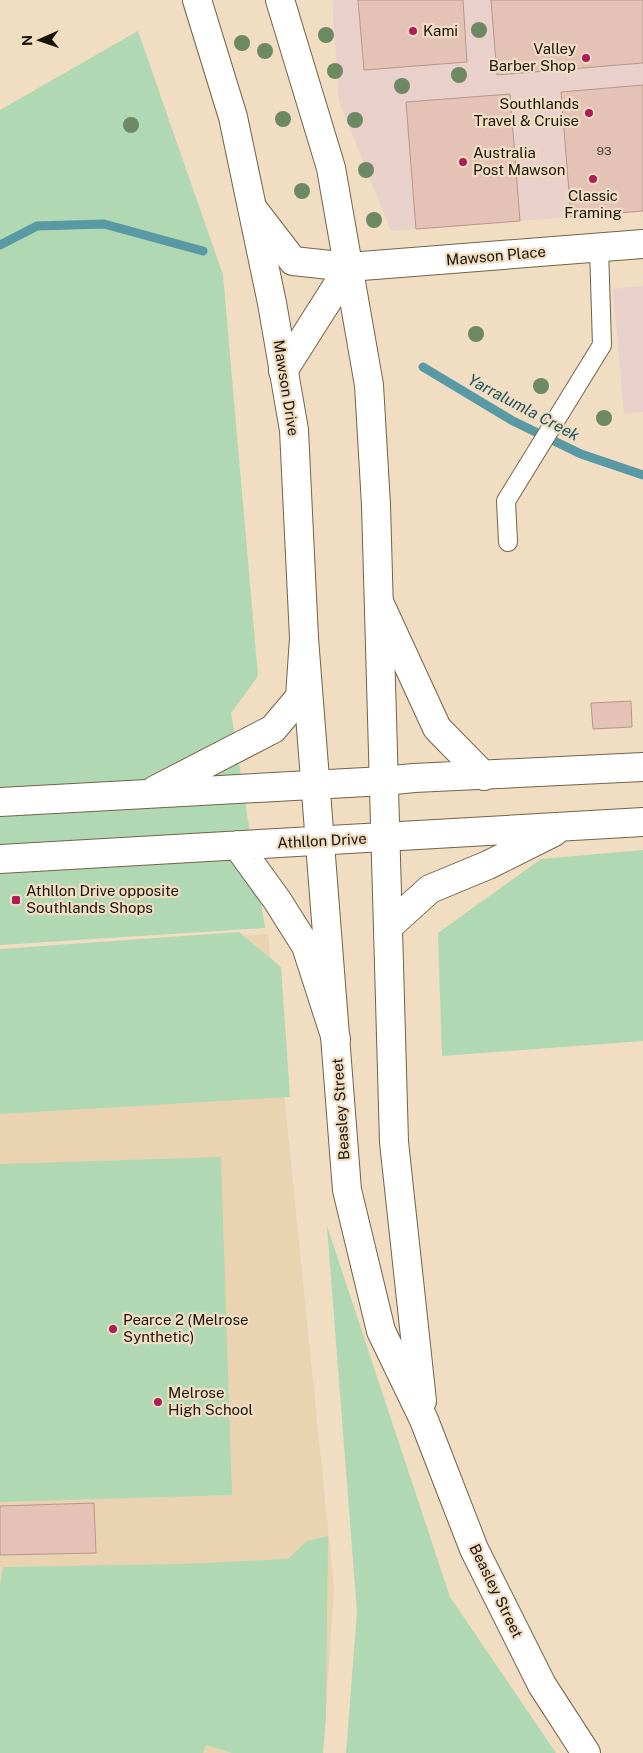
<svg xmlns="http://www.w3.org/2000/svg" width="643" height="1753" font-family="'Public Sans',sans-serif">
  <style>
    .commercial { fill: #e9d0ca }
    .built { fill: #ead3b0 }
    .green { fill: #afd8b3 }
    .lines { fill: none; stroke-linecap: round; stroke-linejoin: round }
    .stream { stroke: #5999a4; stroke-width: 9 }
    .building { fill: #e4c3b6; stroke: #b7978b }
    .lane-casing { stroke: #73634a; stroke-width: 20 }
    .street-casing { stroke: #73634a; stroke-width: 30 }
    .secondary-casing { stroke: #73634a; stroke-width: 30 }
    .primary-casing { stroke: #73634a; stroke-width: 30 }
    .lane { stroke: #fff; stroke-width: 18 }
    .street { stroke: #fff; stroke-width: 28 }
    .secondary { stroke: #fff; stroke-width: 28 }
    .primary { stroke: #fff; stroke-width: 28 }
    .tree { fill: #6c8963 }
    .poi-dot { fill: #ad1d56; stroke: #f0ddc2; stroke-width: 2 }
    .labels { text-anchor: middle; stroke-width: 4.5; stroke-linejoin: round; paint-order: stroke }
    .number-label { font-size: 12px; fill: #4c3f34 }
    .poi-label { font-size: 15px; fill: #191309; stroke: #f0ddc2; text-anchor: start }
    .street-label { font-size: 15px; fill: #191309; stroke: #f0ddc2 }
    .water-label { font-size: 16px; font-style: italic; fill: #1e565f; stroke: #f0ddc2 }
  </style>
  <rect width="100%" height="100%" fill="#f0ddc2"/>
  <path class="commercial" d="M 332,0 L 643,0 L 643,211 L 391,231 L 339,101 Z
    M 643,286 L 643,412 L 624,414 L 613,289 Z"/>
  <path class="built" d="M 268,934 L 334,1589 L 323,1753 L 0,1753 L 0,951 Z"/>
  <path class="green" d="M 138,31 L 223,275 L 258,676 L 231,713 L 265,928 L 0,945 L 0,110 Z
    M 643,850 L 643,1041 L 442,1056 L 438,933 L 541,859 Z
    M 239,932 L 281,967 L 290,1097 L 0,1114 L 0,949 Z
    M 221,1157 L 232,1495 L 0,1502 L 0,1164 Z
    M 327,1226 L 450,1597 L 556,1753 L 346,1753 L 357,1612 Z
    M 328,1536 L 326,1717 L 323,1753 L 232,1753 L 206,1745 L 203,1753 L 0,1753 L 0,1587 L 3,1567 L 181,1564 L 288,1559 L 307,1541 Z"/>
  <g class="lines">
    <path class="stream" d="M 0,245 L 37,226 L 104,224 L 203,251
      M 423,367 L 513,421 L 581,454 L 643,475"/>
  </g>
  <path class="building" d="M 358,0 L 463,0 L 467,62 L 364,70 Z
    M 491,0 L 643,0 L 643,63 L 497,75 Z
    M 643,85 L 643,211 L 571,217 L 561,92 Z
    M 510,94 L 520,221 L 416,229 L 406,102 Z
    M 631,701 L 632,727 L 593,729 L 591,703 Z
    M 94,1503 L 96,1553 L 0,1555 L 0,1506 Z"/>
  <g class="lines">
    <defs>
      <path id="lane" d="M 508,542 L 506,501 L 602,345 L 599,248"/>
      <path id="street" d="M 253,209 L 293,261 L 349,267 L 643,244
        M 283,371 L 349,267"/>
      <path id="secondary" d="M 197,0 L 233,117 L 272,303 L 294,430 L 304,638 L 347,1190 L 381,1331 L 424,1420 L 474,1549 L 542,1685 L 586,1753
        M 280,0 L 331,168 L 369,385 L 376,505 L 394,1142 L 422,1401"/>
      <path id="primary" d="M 379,602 L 437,728 L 484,776
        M 155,790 L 273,729 L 300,697 L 304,638
        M 0,802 L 384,781 L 414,778 L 643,767
        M 237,845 L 277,900 L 306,946 L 336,1039
        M 0,859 L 643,822
        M 388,927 L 430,889 L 488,865 L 554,832"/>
    </defs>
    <use href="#lane" class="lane-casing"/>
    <use href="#street" class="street-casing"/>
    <use href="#secondary" class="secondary-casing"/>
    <use href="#primary" class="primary-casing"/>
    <use href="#lane" class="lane"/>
    <use href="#street" class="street"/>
    <use href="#secondary" class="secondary"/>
    <use href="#primary" class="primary"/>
  </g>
  <g class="tree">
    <circle cx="479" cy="30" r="8"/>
    <circle cx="326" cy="35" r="8"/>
    <circle cx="242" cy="43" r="8"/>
    <circle cx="265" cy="51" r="8"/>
    <circle cx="335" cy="71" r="8"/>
    <circle cx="459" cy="75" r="8"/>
    <circle cx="402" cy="86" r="8"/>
    <circle cx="283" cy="119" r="8"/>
    <circle cx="355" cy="120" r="8"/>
    <circle cx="131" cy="125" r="8"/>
    <circle cx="366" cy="170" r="8"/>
    <circle cx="302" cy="191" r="8"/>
    <circle cx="374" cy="220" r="8"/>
    <circle cx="476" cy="334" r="8"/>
    <circle cx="541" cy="386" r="8"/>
    <circle cx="604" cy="418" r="8"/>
  </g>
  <g class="poi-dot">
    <circle cx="413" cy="31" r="5"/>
    <circle cx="586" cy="58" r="5"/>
    <circle cx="589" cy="113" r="5"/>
    <circle cx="463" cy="162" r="5"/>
    <circle cx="593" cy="179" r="5"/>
    <rect x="11" y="895" width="10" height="10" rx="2.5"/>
    <circle cx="113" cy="1329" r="5"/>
    <circle cx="158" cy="1402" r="5"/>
  </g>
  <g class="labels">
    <g class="number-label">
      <text x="604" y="155">93</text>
    </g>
    <g class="poi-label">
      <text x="423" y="36">Kami</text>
      <text x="576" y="54" text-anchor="end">Valley<tspan x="576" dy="17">Barber Shop</tspan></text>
      <text x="579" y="109" text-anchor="end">Southlands<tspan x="579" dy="17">Travel &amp; Cruise</tspan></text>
      <text x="473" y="158">Australia<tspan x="473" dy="17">Post Mawson</tspan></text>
      <text x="593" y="201" text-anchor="middle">Classic<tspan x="593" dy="17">Framing</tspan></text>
      <text x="26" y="896">Athllon Drive opposite<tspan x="26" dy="17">Southlands Shops</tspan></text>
      <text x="123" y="1325">Pearce 2 (Melrose<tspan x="123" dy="17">Synthetic)</tspan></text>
      <text x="168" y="1398">Melrose<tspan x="168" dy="17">High School</tspan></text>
    </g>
    <g class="street-label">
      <text transform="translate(496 256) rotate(-5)" y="5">Mawson Place</text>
      <text transform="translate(286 388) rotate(81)" y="5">Mawson Drive</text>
      <text transform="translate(322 841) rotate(-3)" y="5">Athllon Drive</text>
      <text transform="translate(341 1109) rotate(-94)" y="5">Beasley Street</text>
      <text transform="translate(496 1591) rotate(64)" y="5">Beasley Street</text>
    </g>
    <g class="water-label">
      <text transform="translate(524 407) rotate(28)" y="6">Yarralumla Creek</text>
    </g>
  </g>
  <g transform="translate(40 40) rotate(268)" stroke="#f0ddc2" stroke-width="4" paint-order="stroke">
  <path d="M0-4L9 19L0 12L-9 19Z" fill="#191309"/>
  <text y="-8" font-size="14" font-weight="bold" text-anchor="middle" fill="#191309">N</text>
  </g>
</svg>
